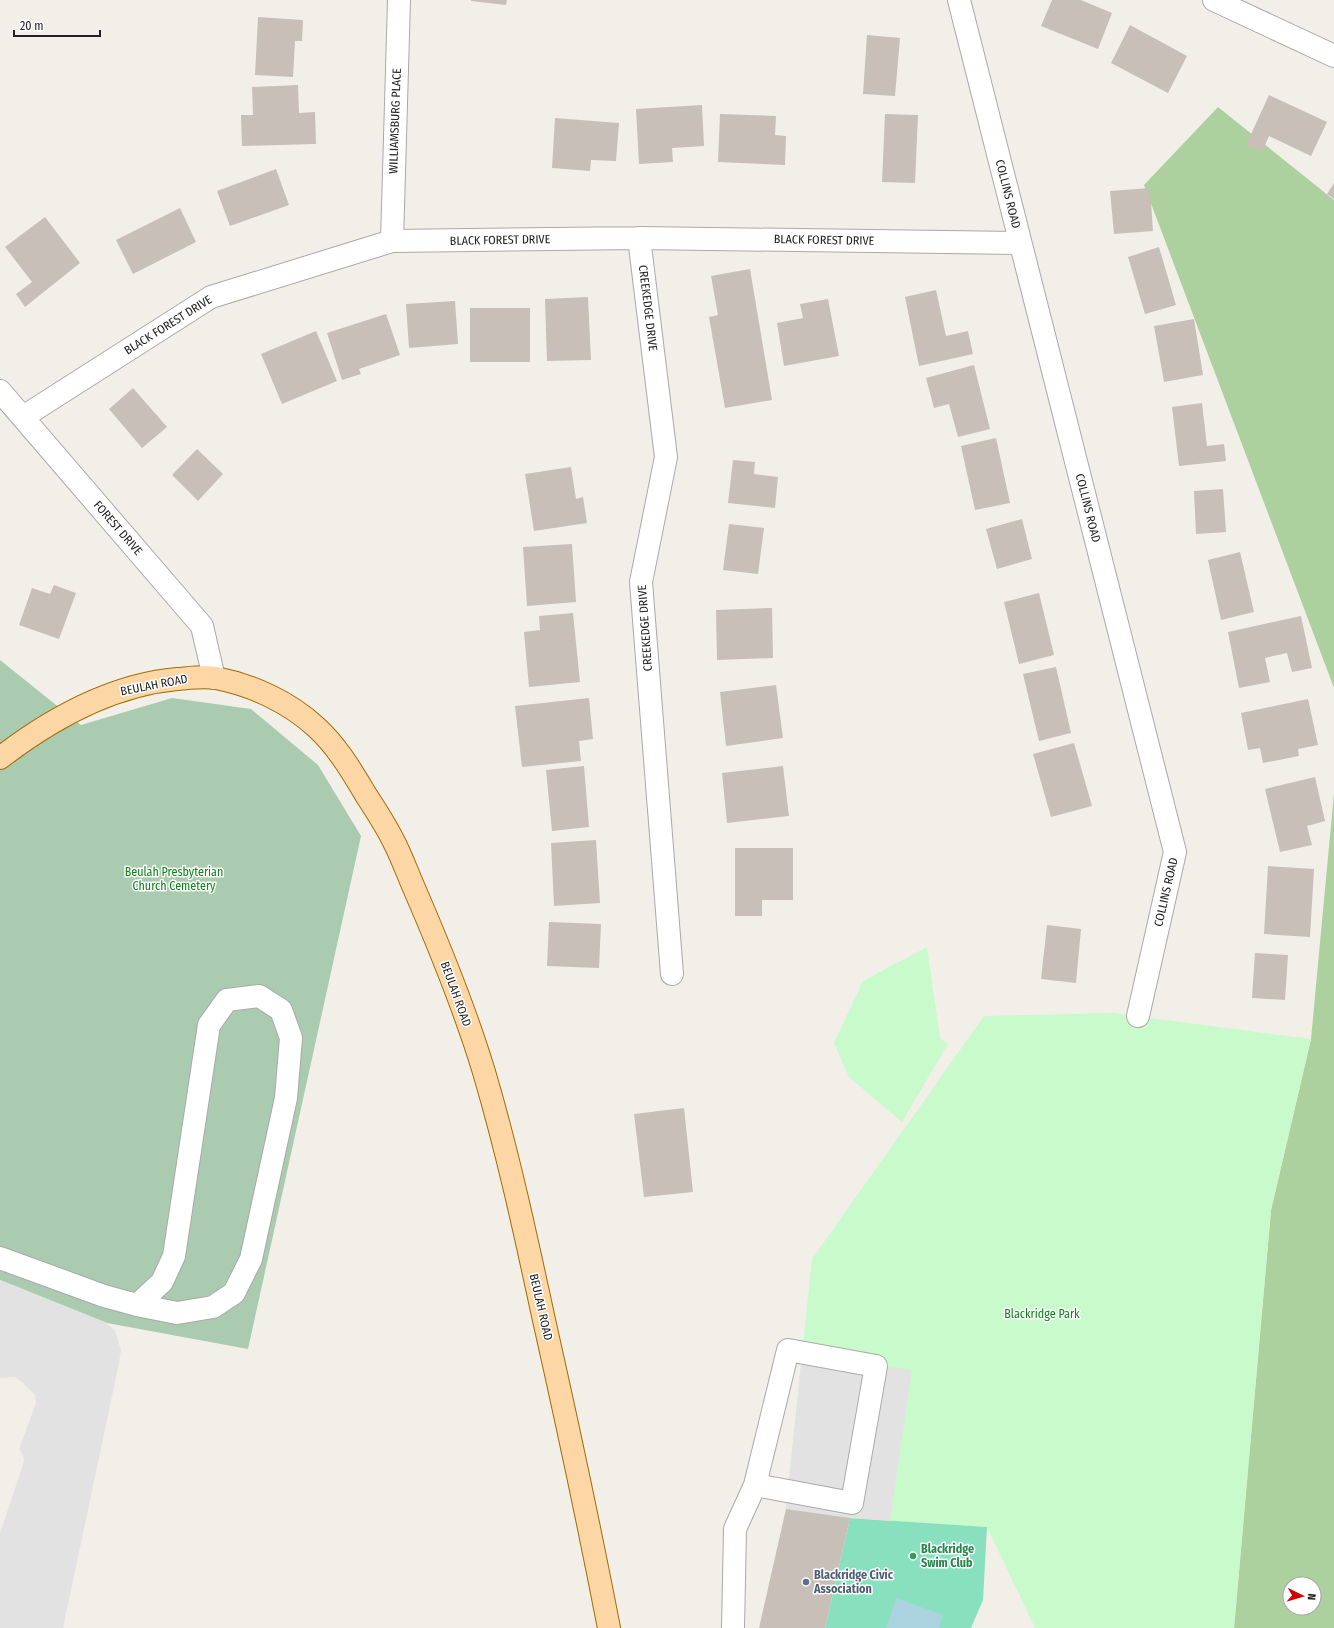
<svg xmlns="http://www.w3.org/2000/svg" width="1334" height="1628" font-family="'Fira Sans Condensed',sans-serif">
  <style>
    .forest { fill: #add19e; fill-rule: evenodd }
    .cemetery { fill: #aacbaf }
    .park { fill: #c8facc }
    .pitch { fill: #88e0be }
    .parking { fill: #e2e2e2 }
    .water { fill: #aad3df }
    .building { fill: #c7bfb8 }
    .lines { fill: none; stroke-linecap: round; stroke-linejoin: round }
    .minor-casing { stroke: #a9a9a9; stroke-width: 24 }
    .major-casing { stroke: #a06b00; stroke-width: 24 }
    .minor { stroke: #fff; stroke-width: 22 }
    .major { stroke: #fcd6a4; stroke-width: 22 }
    .leisure-dot { fill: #2e9e5b; stroke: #fff; stroke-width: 1.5 }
    .service-dot { fill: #5c6f8a; stroke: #fff; stroke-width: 1.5 }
    .labels { text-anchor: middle; stroke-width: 3; stroke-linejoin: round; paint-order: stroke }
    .street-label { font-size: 12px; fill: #222; stroke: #fff }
    .park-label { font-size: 12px; fill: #0c8416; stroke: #fff }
    .leisure-label { font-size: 12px; font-weight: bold; fill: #27864d; stroke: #fff; text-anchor: start }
    .service-label { font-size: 12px; font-weight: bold; fill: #4e5e75; stroke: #fff; text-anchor: start }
  </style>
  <rect width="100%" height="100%" fill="#f2efe9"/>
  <path class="forest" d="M 1218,107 L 1334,200 L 1334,688 L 1144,185 Z
    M 1334,793 L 1334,1628 L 1234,1628 L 1271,1210 L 1311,1039 ZM 1290,1584 L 1314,1584 L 1314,1608 L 1290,1608 Z"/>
  <path class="cemetery" d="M 0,660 L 81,725 L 172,698 L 251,709 L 318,765 L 361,836 L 248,1349 L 107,1323 L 0,1280 Z"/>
  <path class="park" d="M 927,947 L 940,1038 L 948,1044 L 902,1122 L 849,1077 L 834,1043 L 863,981 Z
    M 1112,1013 L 1311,1039 L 1271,1210 L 1234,1628 L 1035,1628 L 987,1527 L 850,1518 L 786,1509 L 812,1259 L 984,1016 Z"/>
  <path class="pitch" d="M 850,1518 L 987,1527 L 983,1600 L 971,1628 L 825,1628 Z"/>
  <path class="parking" d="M 0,1280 L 107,1323 L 115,1331 L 121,1350 L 119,1363 L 63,1628 L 0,1628 L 0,1533 L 23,1465 L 24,1458 L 19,1449 L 36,1403 L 35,1395 L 23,1383 L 15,1377 L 0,1378 Z
    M 802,1355 L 912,1370 L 890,1521 L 850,1518 L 786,1509 Z"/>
  <path class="water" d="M 896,1598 L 943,1615 L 939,1628 L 886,1628 Z"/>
  <path class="building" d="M 471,0 L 507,0 L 506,5 L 471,1 Z
    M 1052,0 L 1081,0 L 1112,13 L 1098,49 L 1041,26 Z
    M 258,17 L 303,20 L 302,41 L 295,41 L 293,77 L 255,75 Z
    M 1130,25 L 1187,56 L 1168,93 L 1111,63 Z
    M 867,35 L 900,38 L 895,96 L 863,94 Z
    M 298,85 L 299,113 L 315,112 L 316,144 L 242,146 L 241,115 L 253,115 L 252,87 Z
    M 1269,95 L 1327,122 L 1311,156 L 1269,136 L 1262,152 L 1246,145 Z
    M 702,105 L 704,146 L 672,148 L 673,162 L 639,164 L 636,109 Z
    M 720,114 L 776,116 L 775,135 L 786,136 L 785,165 L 718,162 Z
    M 885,114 L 918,115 L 915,183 L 882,182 Z
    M 555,118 L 619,123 L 616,161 L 591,160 L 590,171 L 552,168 Z
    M 276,169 L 289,205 L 230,226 L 217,191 Z
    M 1334,183 L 1334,199 L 1327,194 Z
    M 1150,188 L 1153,231 L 1114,234 L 1110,191 Z
    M 180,208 L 196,242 L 133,274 L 116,240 Z
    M 45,217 L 80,263 L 25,307 L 16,294 L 32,282 L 5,247 Z
    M 1159,247 L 1176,305 L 1145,314 L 1128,257 Z
    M 750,269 L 772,400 L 725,408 L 709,317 L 718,315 L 711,276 Z
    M 936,290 L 946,336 L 968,331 L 973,354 L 919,366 L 905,297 Z
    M 588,297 L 591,360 L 547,361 L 545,299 Z
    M 828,299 L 839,356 L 784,366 L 777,323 L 803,318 L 800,304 Z
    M 455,301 L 458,344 L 409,348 L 406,304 Z
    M 470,308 L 530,308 L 530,362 L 470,362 Z
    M 386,314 L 400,355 L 359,369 L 361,374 L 342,380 L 327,333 Z
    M 1194,319 L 1203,375 L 1164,382 L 1154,326 Z
    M 316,331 L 337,381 L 282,404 L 261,354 Z
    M 974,365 L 990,429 L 958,437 L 949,404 L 934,408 L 926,378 Z
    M 133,388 L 167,427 L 142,448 L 109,409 Z
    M 1202,403 L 1207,446 L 1224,444 L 1226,461 L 1179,466 L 1172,407 Z
    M 996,438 L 1010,503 L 975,510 L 961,446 Z
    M 197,449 L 223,474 L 198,501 L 172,475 Z
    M 733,460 L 755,462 L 754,474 L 778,477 L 775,508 L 728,503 Z
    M 571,467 L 576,499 L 583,497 L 587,523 L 534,531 L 525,474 Z
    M 1223,489 L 1226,532 L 1196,534 L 1194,491 Z
    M 1022,519 L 1032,559 L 997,569 L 986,529 Z
    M 729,524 L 764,528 L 758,574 L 723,570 Z
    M 572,544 L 576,602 L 527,606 L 523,547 Z
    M 1240,552 L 1254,612 L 1221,620 L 1208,560 Z
    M 54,585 L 76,593 L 59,639 L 19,625 L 32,588 L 50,594 Z
    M 1039,593 L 1054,655 L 1019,664 L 1004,602 Z
    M 772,608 L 773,658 L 717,660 L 716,610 Z
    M 573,613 L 580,682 L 529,687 L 524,632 L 540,630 L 539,616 Z
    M 1301,616 L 1312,668 L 1292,672 L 1287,653 L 1265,658 L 1270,682 L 1239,688 L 1228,632 Z
    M 1056,667 L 1071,733 L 1039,741 L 1023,674 Z
    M 776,685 L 783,738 L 726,746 L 720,692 Z
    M 589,698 L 593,739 L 579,741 L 581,761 L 522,767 L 515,706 Z
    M 1308,699 L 1318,745 L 1298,749 L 1299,756 L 1263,763 L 1260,748 L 1248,750 L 1241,713 Z
    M 1074,743 L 1092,806 L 1051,817 L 1033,754 Z
    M 584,766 L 589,827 L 552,831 L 546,770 Z
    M 783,766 L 789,816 L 727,823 L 722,773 Z
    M 1315,777 L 1325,821 L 1307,826 L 1312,845 L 1280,852 L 1265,789 Z
    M 596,840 L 600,903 L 554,906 L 551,843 Z
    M 735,848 L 793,848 L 793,900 L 762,900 L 762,916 L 735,916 Z
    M 1268,866 L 1314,869 L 1310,937 L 1264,934 Z
    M 549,922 L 601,924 L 599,968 L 547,966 Z
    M 1047,925 L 1081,929 L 1076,983 L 1041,979 Z
    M 1255,953 L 1288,955 L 1285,1000 L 1252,998 Z
    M 684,1108 L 693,1192 L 644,1197 L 634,1114 Z
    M 786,1509 L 850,1518 L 825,1628 L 759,1628 Z"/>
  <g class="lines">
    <defs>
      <path id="minor" d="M 959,0 L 1175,852 L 1138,1016
        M 1214,0 L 1334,56
        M 639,238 L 666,457 L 641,582 L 672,974
        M 392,241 L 399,0
        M 0,391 L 202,626 L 214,678
        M 23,417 L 211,297 L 392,241 L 639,238 L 1020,243
        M 0,1258 L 104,1296 L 137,1305 L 177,1313 L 213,1307 L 234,1293 L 251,1259 L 286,1098 L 291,1038 L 281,1010 L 259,996 L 227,1000 L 209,1025 L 174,1256 L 162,1282 L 137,1305
        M 733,1628 L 735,1529 L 755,1485 L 788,1350 L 876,1366 L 852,1503 L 755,1485"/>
      <path id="major" d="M 0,758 C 52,718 111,685 177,679 C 190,678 204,676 216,678 C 252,685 289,702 316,727 C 337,746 351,770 366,795 C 375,809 385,824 393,840 C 401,855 407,872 414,888 C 440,948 465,1009 484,1072 C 508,1153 526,1237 544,1320 C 567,1422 589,1525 609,1628"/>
    </defs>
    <use href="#minor" class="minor-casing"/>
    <use href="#major" class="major-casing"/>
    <use href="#minor" class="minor"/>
    <use href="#major" class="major"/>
  </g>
  <circle class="leisure-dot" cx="913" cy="1556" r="4"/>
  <circle class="service-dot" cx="806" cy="1582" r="4"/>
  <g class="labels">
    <g class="street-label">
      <text transform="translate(395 121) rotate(-88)" y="4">WILLIAMSBURG PLACE</text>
      <text transform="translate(1008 194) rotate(76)" y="4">COLLINS ROAD</text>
      <text transform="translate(500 240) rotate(-1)" y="4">BLACK FOREST DRIVE</text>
      <text transform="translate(824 240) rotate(1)" y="4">BLACK FOREST DRIVE</text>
      <text transform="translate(648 308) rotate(83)" y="4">CREEKEDGE DRIVE</text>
      <text transform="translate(168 325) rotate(-32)" y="4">BLACK FOREST DRIVE</text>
      <text transform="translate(1088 508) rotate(76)" y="4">COLLINS ROAD</text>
      <text transform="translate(118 528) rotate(49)" y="4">FOREST DRIVE</text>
      <text transform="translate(645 628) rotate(-94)" y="4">CREEKEDGE DRIVE</text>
      <text transform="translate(154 685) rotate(-11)" y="4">BEULAH ROAD</text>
      <text transform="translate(1166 892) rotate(-77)" y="4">COLLINS ROAD</text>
      <text transform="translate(456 994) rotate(70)" y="4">BEULAH ROAD</text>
      <text transform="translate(541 1307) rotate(77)" y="4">BEULAH ROAD</text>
    </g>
    <g class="park-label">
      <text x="174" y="876">Beulah Presbyterian<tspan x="174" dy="14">Church Cemetery</tspan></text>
      <text x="1042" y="1318">Blackridge Park</text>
    </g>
    <g class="leisure-label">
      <text x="921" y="1553">Blackridge<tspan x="921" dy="14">Swim Club</tspan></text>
    </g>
    <g class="service-label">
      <text x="814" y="1579">Blackridge Civic<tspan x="814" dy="14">Association</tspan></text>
    </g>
  </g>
  <g transform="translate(1302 1596) rotate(95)"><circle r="19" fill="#ffffff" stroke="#a7a7a7"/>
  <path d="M0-3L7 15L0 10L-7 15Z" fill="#d40000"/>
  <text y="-6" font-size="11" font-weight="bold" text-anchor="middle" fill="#222222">N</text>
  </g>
  <path d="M14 30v6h86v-6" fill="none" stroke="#222222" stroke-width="2"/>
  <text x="20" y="30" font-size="12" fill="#222222" stroke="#ffffff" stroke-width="3" paint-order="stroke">20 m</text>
</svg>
